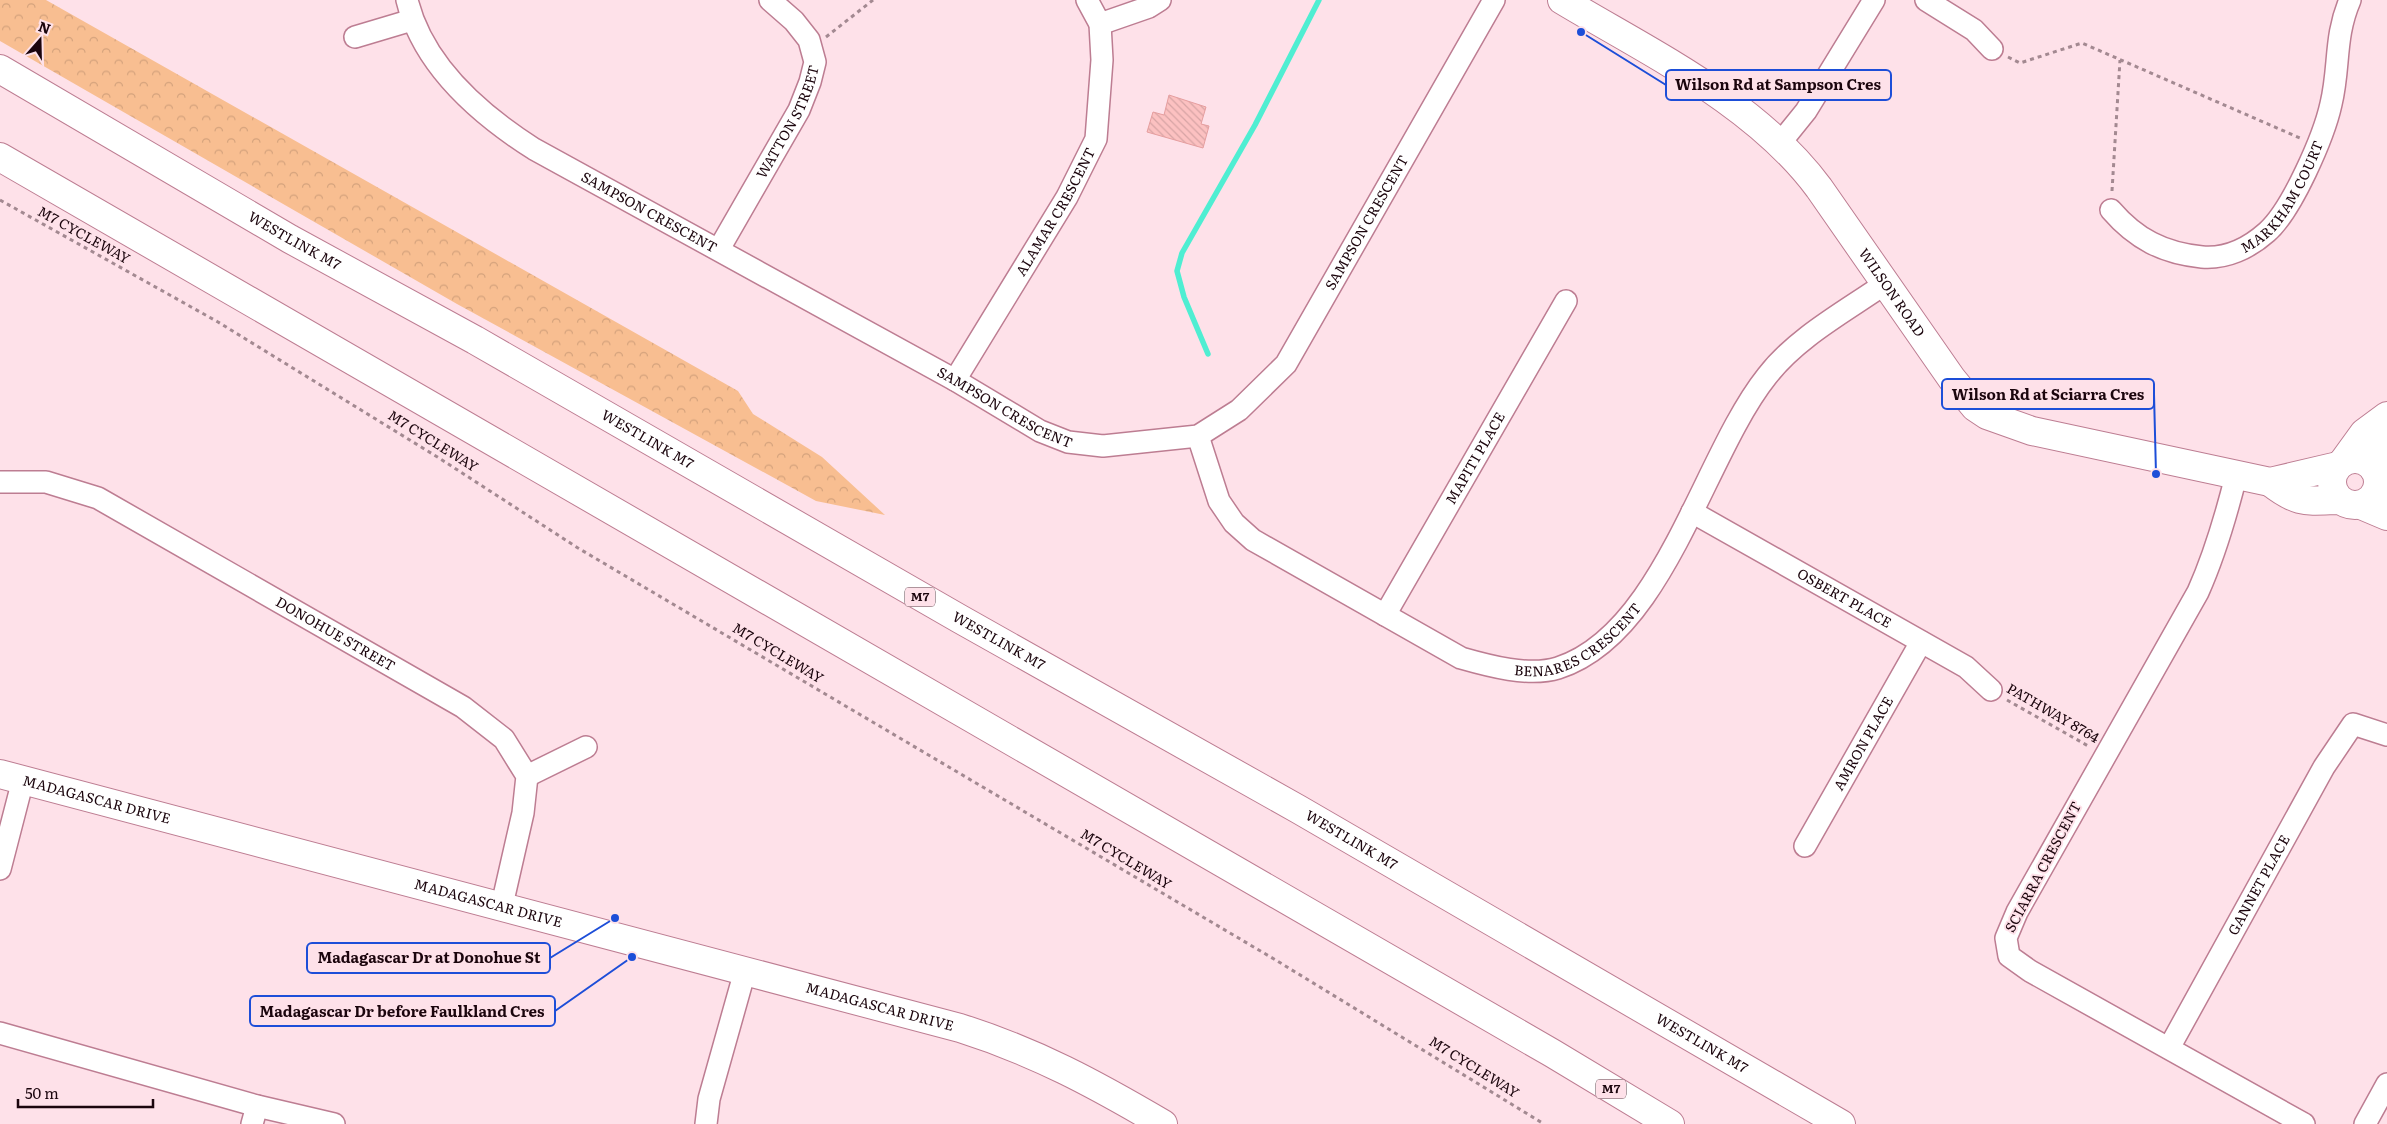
<svg xmlns="http://www.w3.org/2000/svg" width="2387" height="1124" font-family="Literata,serif">
  <style>
    .forest { fill: url(#forest-crowns) }
    .lines { fill: none; stroke-linecap: round; stroke-linejoin: round }
    .stream { stroke: #4feed2; stroke-width: 5.5 }
    .building { fill: url(#building-back-hatch); stroke: #e59e9f }
    .minor-casing { stroke: #bd7d92; stroke-width: 24 }
    .tertiary-casing { stroke: #bd7d92; stroke-width: 30 }
    .motorway-casing { stroke: #bd7d92; stroke-width: 30 }
    .path { stroke: #a38991; stroke-width: 3; stroke-dasharray: 4 4; stroke-linecap: butt }
    .minor { stroke: #fff; stroke-width: 21 }
    .tertiary { stroke: #fff; stroke-width: 28 }
    .motorway { stroke: #fff; stroke-width: 28 }
    .labels { text-anchor: middle; stroke-width: 4; stroke-linejoin: round; paint-order: stroke }
    .shield { fill: #fee1e9; stroke: #5f474f; stroke-width: 1 }
    .shield-label { font-size: 12px; font-weight: bold; fill: #1b050d }
    .street-label { font-size: 14px; fill: #1b050d; stroke: #fee1e9 }
    .leader { fill: none; stroke: #1d4ed8; stroke-width: 2 }
    .callout-dot { fill: #1d4ed8; stroke: #fee1e9; stroke-width: 2 }
    .callout { fill: #fee1e9; stroke: #1d4ed8; stroke-width: 2 }
    .callout-label { font-size: 15px; text-anchor: middle; font-weight: bold; fill: #1b050d }
  </style>
  <defs>
    <pattern id="forest-crowns" width="20" height="18" patternUnits="userSpaceOnUse" patternTransform="scale(1.25)"><rect width="20" height="18" fill="#f8be91"/><path d="M2 6a3 3 0 1 1 6 0M12 15a3 3 0 1 1 6 0" fill="none" stroke="#d4a27c"/></pattern>
    <pattern id="building-back-hatch" width="6" height="6" patternUnits="userSpaceOnUse" patternTransform="scale(1.25)"><rect width="6" height="6" fill="#fcc1c1"/><path d="M-1 5l2 2M0 0l6 6M5-1l2 2" fill="none" stroke="#d7a4a5"/></pattern>
  </defs>
  <rect width="100%" height="100%" fill="#fee1e9"/>
  <path class="forest" d="M 0,0 L 46,0 L 738,391 L 753,414 L 822,457 L 885,515 L 816,501 L 457,304 L 0,41 Z"/>
  <g class="lines">
    <path class="stream" d="M 1208,354 L 1184,297 L 1177,271 L 1182,253 L 1255,125 L 1319,0"/>
  </g>
  <path class="building" d="M 1169,95 L 1206,107 L 1201,124 L 1209,126 L 1203,148 L 1147,132 L 1153,112 L 1164,115 Z"/>
  <g class="lines">
    <defs>
      <g id="minor">
        <path id="s1" d="M 407,0 C 423,66 479,114 534,149 L 955,380 L 1040,431 L 1068,442 L 1103,446 L 1198,436 L 1239,410 L 1286,364 L 1494,0"/>
        <path d="M 1926,0 L 1974,30 L 1992,49"/>
        <path d="M 1100,24 L 1149,7 L 1160,0"/>
        <path d="M 355,37 L 412,20"/>
        <path d="M 1781,142 L 1806,111 L 1874,0"/>
        <path id="s2" d="M 2111,210 C 2136,239 2163,253 2202,257 C 2226,259 2249,248 2267,232 C 2292,210 2324,136 2331,104 C 2340,67 2334,37 2350,0"/>
        <path id="s3" d="M 719,249 L 799,110 L 810,82 L 815,62 L 809,40 L 794,21 L 770,0"/>
        <path id="s4" d="M 955,380 L 1067,197 L 1096,139 L 1102,60 L 1100,24 L 1087,0"/>
        <path id="s5" d="M 1198,436 L 1219,501 L 1234,523 L 1253,540 L 1461,658 C 1489,666 1529,677 1558,668 C 1664,634 1703,456 1767,376 C 1797,337 1846,311 1886,283"/>
        <path d="M 2236,476 C 2226,516 2215,554 2198,592 L 2017,912 L 2006,938 L 2009,956 L 2030,971 L 2304,1124"/>
        <path id="s6" d="M 0,482 L 46,482 L 98,498 L 463,707 L 504,739 L 527,776 L 523,813 L 502,905"/>
        <path id="s7" d="M 1692,512 L 1966,667 L 1991,690"/>
        <path id="s8" d="M 1385,615 L 1566,301"/>
        <path d="M 527,776 L 586,747"/>
        <path id="s9" d="M 1805,846 L 1921,642"/>
        <path d="M 0,869 L 23,780"/>
        <path d="M 0,1033 L 257,1106 L 334,1124"/>
        <path id="s10" d="M 2169,1048 L 2324,767 L 2353,724 L 2387,735"/>
        <path d="M 252,1124 L 257,1106"/>
        <path d="M 706,1124 L 709,1099 L 745,971"/>
        <path d="M 2365,1124 L 2387,1084"/>
      </g>
      <g id="tertiary">
        <path id="s11" d="M 1562,0 C 1652,54 1756,103 1819,188 L 1952,379 L 1975,407 L 1987,415 L 2032,431 L 2270,482 L 2338,466"/>
        <circle cx="2355" cy="482" r="23"/>
        <path d="M 2343,462 L 2364,433 L 2387,416"/>
        <path d="M 2374,469 L 2387,423"/>
        <path d="M 2270,482 C 2298,504 2306,501 2339,500"/>
        <path d="M 2361,505 L 2387,516"/>
        <path id="s12" d="M 0,774 L 960,1028 C 1036,1052 1095,1084 1163,1124"/>
      </g>
      <g id="motorway">
        <path id="s13" d="M 0,69 L 290,239 L 475,340 L 960,619 L 1298,809 L 1841,1124"/>
        <path d="M 0,157 L 1552,1053 L 1670,1124"/>
      </g>
    </defs>
    <use href="#minor" class="minor-casing"/>
    <use href="#tertiary" class="tertiary-casing"/>
    <use href="#motorway" class="motorway-casing"/>
    <path class="path" d="M 826,37 L 873,0
      M 2008,57 L 2020,63 L 2082,43 L 2300,138
      M 2112,191 L 2120,60
      M 0,200 L 218,322 L 439,458 L 578,548 L 1274,959 L 1544,1124
      M 2007,700 L 2090,747"/>
    <use href="#minor" class="minor"/>
    <use href="#tertiary" class="tertiary"/>
    <use href="#motorway" class="motorway"/>
  </g>
  <g class="labels">
    <g class="shield">
      <rect x="905" y="587.5" width="30" height="19" rx="4"/>
      <rect x="1596" y="1079.5" width="30" height="19" rx="4"/>
    </g>
    <g class="shield-label">
      <text x="920" y="601">M7</text>
      <text x="1611" y="1093">M7</text>
    </g>
    <g class="street-label">
      <text dy="5" stroke="none"><textPath href="#s3" startOffset="145">WATTON STREET</textPath></text>
      <text dy="5" stroke="none"><textPath href="#s2" startOffset="214">MARKHAM COURT</textPath></text>
      <text dy="5" stroke="none"><textPath href="#s1" startOffset="332">SAMPSON CRESCENT</textPath></text>
      <text dy="5" stroke="none"><textPath href="#s4" startOffset="196">ALAMAR CRESCENT</textPath></text>
      <text dy="5" stroke="none"><textPath href="#s1" startOffset="1218">SAMPSON CRESCENT</textPath></text>
      <text transform="translate(84 235) rotate(29)" y="5">M7 CYCLEWAY</text>
      <text dy="5" stroke="none"><textPath href="#s13" startOffset="341">WESTLINK M7</textPath></text>
      <text dy="5" stroke="none"><textPath href="#s11" startOffset="448">WILSON ROAD</textPath></text>
      <text dy="5" stroke="none"><textPath href="#s1" startOffset="738">SAMPSON CRESCENT</textPath></text>
      <text dy="5" stroke="none"><textPath href="#s13" startOffset="746">WESTLINK M7</textPath></text>
      <text transform="translate(433 441) rotate(32)" y="5">M7 CYCLEWAY</text>
      <text dy="5" stroke="none"><textPath href="#s8" startOffset="181">MAPITI PLACE</textPath></text>
      <text dy="5" stroke="none"><textPath href="#s7" startOffset="175">OSBERT PLACE</textPath></text>
      <text dy="5" stroke="none"><textPath href="#s6" startOffset="374">DONOHUE STREET</textPath></text>
      <text dy="5" stroke="none"><textPath href="#s5" startOffset="488">BENARES CRESCENT</textPath></text>
      <text dy="5" stroke="none"><textPath href="#s13" startOffset="1151">WESTLINK M7</textPath></text>
      <text transform="translate(778 653) rotate(31)" y="5">M7 CYCLEWAY</text>
      <text transform="translate(2053 713) rotate(30)" y="5">PATHWAY 8764</text>
      <text dy="5" stroke="none"><textPath href="#s9" startOffset="118">AMRON PLACE</textPath></text>
      <text dy="5" stroke="none"><textPath href="#s12" startOffset="100">MADAGASCAR DRIVE</textPath></text>
      <text dy="5" stroke="none"><textPath href="#s13" startOffset="1556">WESTLINK M7</textPath></text>
      <text transform="translate(1126 859) rotate(31)" y="5">M7 CYCLEWAY</text>
      <text transform="translate(2043 867) rotate(-62)" y="5">SCIARRA CRESCENT</text>
      <text dy="5" stroke="none"><textPath href="#s10" startOffset="186">GANNET PLACE</textPath></text>
      <text dy="5" stroke="none"><textPath href="#s12" startOffset="505">MADAGASCAR DRIVE</textPath></text>
      <text dy="5" stroke="none"><textPath href="#s12" startOffset="910">MADAGASCAR DRIVE</textPath></text>
      <text dy="5" stroke="none"><textPath href="#s13" startOffset="1961">WESTLINK M7</textPath></text>
      <text transform="translate(1474 1067) rotate(32)" y="5">M7 CYCLEWAY</text>
    </g>
  </g>
  <path class="leader" d="M1581 32L1666 85M2156 474L2154 394M615 918L550 958M632 957L555 1011"/>
  <g class="callout-dot">
    <circle cx="1581" cy="32" r="5"/>
    <circle cx="2156" cy="474" r="5"/>
    <circle cx="615" cy="918" r="5"/>
    <circle cx="632" cy="957" r="5"/>
  </g>
  <g class="callout">
    <rect x="1666" y="70" width="225" height="30" rx="5"/>
    <rect x="1942" y="379" width="212" height="30" rx="5"/>
    <rect x="307" y="943" width="243" height="30" rx="5"/>
    <rect x="250" y="996" width="305" height="30" rx="5"/>
  </g>
  <g class="callout-label">
    <text x="1778" y="90">Wilson Rd at Sampson Cres</text>
    <text x="2048" y="400">Wilson Rd at Sciarra Cres</text>
    <text x="429" y="963">Madagascar Dr at Donohue St</text>
    <text x="402" y="1017">Madagascar Dr before Faulkland Cres</text>
  </g>
  <g transform="translate(40 40) rotate(20)" stroke="#fee1e9" stroke-width="4" paint-order="stroke">
  <path d="M0-4L9 19L0 12L-9 19Z" fill="#1b050d"/>
  <text y="-8" font-size="14" font-weight="bold" text-anchor="middle" fill="#1b050d">N</text>
  </g>
  <path d="M18 1099v8h135v-8" fill="none" stroke="#1b050d" stroke-width="2.5"/>
  <text x="25" y="1099" font-size="15" fill="#1b050d" stroke="#fee1e9" stroke-width="4" paint-order="stroke">50 m</text>
</svg>
